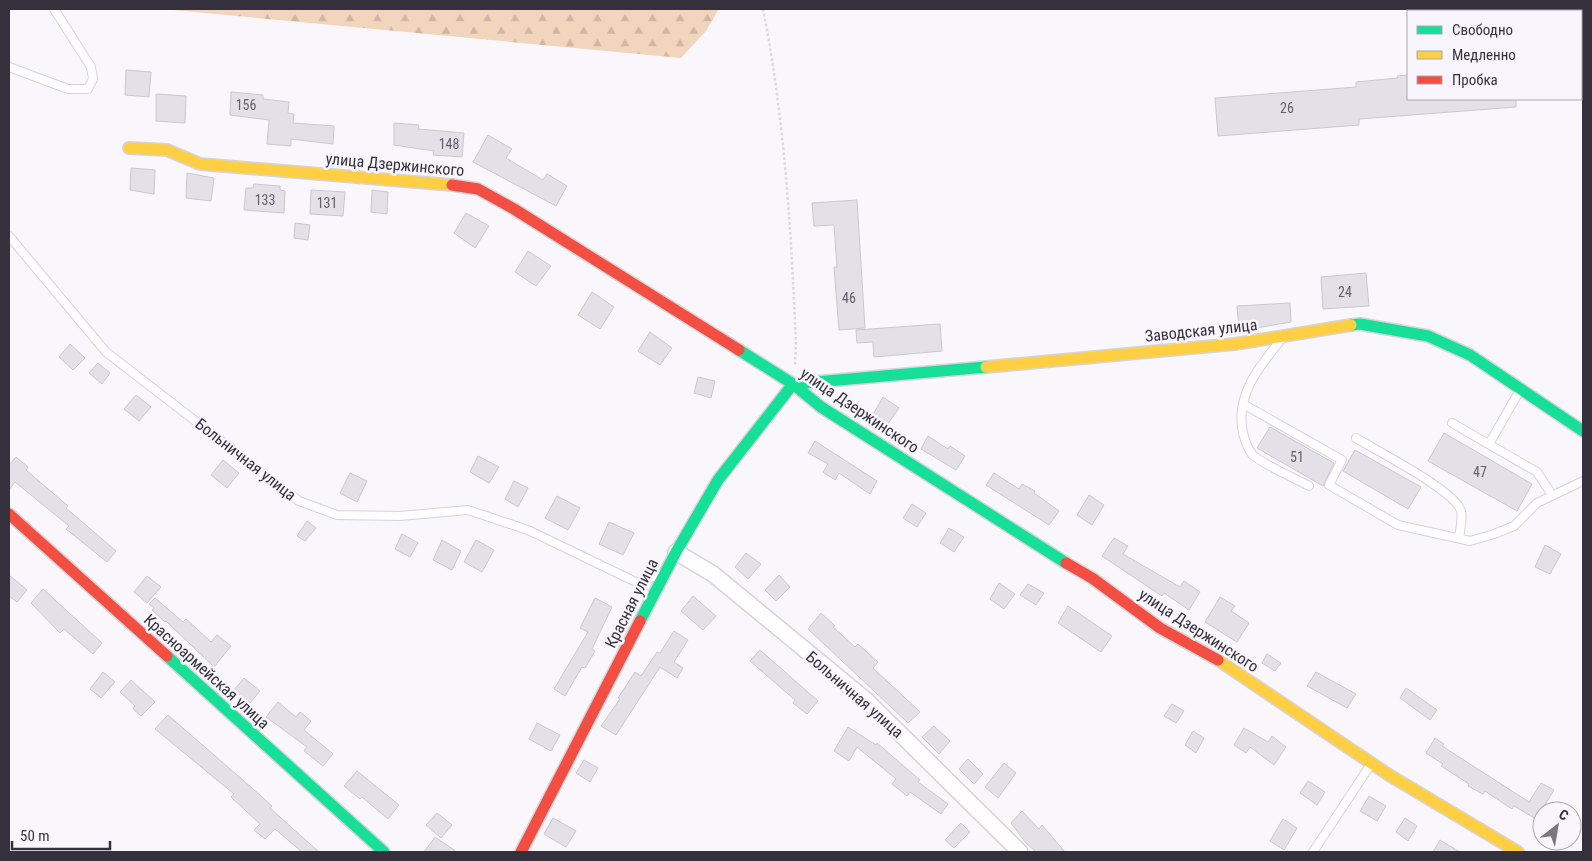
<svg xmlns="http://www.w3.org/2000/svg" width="1592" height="861" font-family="'Roboto Condensed',sans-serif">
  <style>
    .forest { fill: url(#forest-firs) }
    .building { fill: #e4e0e8; stroke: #cac8ce }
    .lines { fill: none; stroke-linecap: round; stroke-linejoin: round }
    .lane-casing { stroke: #d6d3da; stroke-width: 10 }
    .street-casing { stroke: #d6d3da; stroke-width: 18 }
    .fast-casing { stroke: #d6d3da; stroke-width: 14 }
    .slow-casing { stroke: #d6d3da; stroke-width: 14 }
    .jam-casing { stroke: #d6d3da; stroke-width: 14 }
    .path { stroke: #d9d8da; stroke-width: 2.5; stroke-dasharray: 2.5 2.5; stroke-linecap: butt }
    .lane { stroke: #fefefe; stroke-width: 8 }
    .street { stroke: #fefefe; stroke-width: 15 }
    .fast { stroke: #16e098; stroke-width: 11 }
    .slow { stroke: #ffcf43; stroke-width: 11 }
    .jam { stroke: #f24e42; stroke-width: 11 }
    .labels { text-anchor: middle; stroke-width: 5; stroke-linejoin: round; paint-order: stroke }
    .number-label { font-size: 14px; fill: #64606a }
    .street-label { font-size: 16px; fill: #35313c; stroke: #f8f6fc }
  </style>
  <defs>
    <pattern id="forest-firs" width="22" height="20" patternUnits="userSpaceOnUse" patternTransform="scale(1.25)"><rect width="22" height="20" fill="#f2d5bd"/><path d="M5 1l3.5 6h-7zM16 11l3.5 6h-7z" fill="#d0b7a3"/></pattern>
  </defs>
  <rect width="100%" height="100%" fill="#f9f7fb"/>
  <path class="forest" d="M 162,9 L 719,9 L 706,31 L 681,58 Z"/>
  <path class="building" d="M 126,70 L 151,72 L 149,97 L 125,95 Z
    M 1408,75 L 1408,99 L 1516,99 L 1516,107 L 1359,119 L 1359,125 L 1218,136 L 1215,98 L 1356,87 L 1356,82 L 1398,78 L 1397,76 Z
    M 231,92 L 263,95 L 263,99 L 289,102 L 288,113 L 294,114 L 293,123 L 334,126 L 333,144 L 291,139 L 291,146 L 267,144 L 269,120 L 230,115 Z
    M 156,94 L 186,96 L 185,123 L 156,121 Z
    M 394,123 L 419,125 L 418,129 L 464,133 L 462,157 L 433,155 L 434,151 L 394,145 Z
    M 488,135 L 512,149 L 506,158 L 543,180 L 547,174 L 567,186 L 556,206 L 473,162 Z
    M 131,168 L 155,170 L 154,194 L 130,190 Z
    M 187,173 L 214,178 L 211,201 L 186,198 Z
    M 254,184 L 280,186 L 280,190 L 285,191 L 284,213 L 244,210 L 246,188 L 253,188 Z
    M 311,190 L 345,192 L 343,216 L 310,214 Z
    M 372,190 L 388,192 L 387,214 L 371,212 Z
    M 857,200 L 865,328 L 839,330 L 834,267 L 837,267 L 834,225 L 814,226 L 812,203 Z
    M 466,213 L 489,226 L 475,248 L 454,233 Z
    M 295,223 L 310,225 L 308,240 L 294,238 Z
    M 528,251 L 551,266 L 536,286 L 515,272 Z
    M 1366,273 L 1369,306 L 1323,309 L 1321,277 Z
    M 592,292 L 614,307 L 600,329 L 578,315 Z
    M 1290,303 L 1291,322 L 1239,331 L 1237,306 Z
    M 940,324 L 942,351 L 874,357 L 873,342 L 857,343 L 856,330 Z
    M 650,332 L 672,348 L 660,365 L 638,351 Z
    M 70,344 L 85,358 L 73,370 L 59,357 Z
    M 98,363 L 110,373 L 102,384 L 89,373 Z
    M 698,377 L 715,381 L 711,398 L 694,393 Z
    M 136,395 L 151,407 L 139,421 L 124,409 Z
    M 883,397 L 899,408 L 885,428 L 871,418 Z
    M 1270,427 L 1334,463 L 1323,486 L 1257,448 Z
    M 1444,433 L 1532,484 L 1517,511 L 1428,461 Z
    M 928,436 L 948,449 L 950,446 L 965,456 L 956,470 L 921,449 Z
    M 815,441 L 877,481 L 870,494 L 839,473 L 835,480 L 823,472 L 828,464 L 808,453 Z
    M 1355,450 L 1421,487 L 1408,509 L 1343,471 Z
    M 478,456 L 499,467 L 489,483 L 470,472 Z
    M 16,457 L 28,467 L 26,470 L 68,506 L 66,508 L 116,551 L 107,562 L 66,529 L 69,526 L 15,482 L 9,490 L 9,465 Z
    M 223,460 L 239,473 L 227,488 L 211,475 Z
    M 350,473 L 367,481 L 357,502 L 340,493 Z
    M 994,473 L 1019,489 L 1022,484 L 1035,491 L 1034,493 L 1059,511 L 1049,525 L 986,485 Z
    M 514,481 L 528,488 L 518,507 L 505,499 Z
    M 1089,495 L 1104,505 L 1092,525 L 1077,515 Z
    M 557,496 L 580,508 L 568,530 L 545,518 Z
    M 912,504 L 926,513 L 917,527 L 903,518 Z
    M 307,521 L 316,528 L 305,541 L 297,536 Z
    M 609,522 L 634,533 L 623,555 L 599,544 Z
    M 949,528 L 964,537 L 954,552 L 940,543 Z
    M 402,534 L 418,543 L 410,557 L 395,549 Z
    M 1114,538 L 1128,546 L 1123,554 L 1180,587 L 1184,581 L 1200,592 L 1189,610 L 1164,593 L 1162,596 L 1102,556 Z
    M 442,540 L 461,551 L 452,570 L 433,560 Z
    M 476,540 L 494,550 L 482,572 L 464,562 Z
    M 1545,545 L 1561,554 L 1550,574 L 1535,567 Z
    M 746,553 L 761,564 L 748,579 L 735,567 Z
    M 9,575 L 27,590 L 17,602 L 9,596 Z
    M 779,575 L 790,587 L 776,601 L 765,590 Z
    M 147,576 L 161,587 L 147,603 L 134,592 Z
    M 999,583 L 1015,594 L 1004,609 L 990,599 Z
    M 1028,584 L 1044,593 L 1036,605 L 1020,595 Z
    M 43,589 L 102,643 L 93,654 L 64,629 L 60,633 L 31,603 Z
    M 693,596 L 716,616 L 703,630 L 681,611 Z
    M 1220,597 L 1235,606 L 1231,611 L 1249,623 L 1237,642 L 1205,622 Z
    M 155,598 L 183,622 L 186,619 L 211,642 L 217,635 L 231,646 L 214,667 L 166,621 L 165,622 L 152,610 L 154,608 L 149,604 Z
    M 595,598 L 612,607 L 592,649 L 595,651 L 585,668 L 582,667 L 565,696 L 554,689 L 588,632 L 580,628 Z
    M 1068,606 L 1112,636 L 1101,652 L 1058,623 Z
    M 821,613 L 835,626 L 833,627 L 855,647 L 858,644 L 878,662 L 873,668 L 920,712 L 908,723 L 808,629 Z
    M 674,631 L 688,640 L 674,662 L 683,668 L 677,678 L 660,667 L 616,735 L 601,726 L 620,699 L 618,698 L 635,672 L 641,676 L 657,652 L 660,653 Z
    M 760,650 L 818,701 L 807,714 L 793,703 L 795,700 L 750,661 Z
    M 1267,654 L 1281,663 L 1275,671 L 1262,663 Z
    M 103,672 L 115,682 L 101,698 L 90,689 Z
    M 1316,672 L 1356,694 L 1347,708 L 1307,686 Z
    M 244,678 L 260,691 L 250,703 L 234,690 Z
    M 131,680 L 155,702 L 141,716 L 133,709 L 135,706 L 120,692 Z
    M 1406,688 L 1437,710 L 1430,720 L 1400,698 Z
    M 278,702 L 296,717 L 300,712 L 311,721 L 304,730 L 333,754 L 323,766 L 304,751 L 307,747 L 266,717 Z
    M 1172,704 L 1184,711 L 1176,723 L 1164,716 Z
    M 168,715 L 260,795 L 272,806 L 270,808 L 319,852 L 302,852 L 275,829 L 265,839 L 254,830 L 260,824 L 231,797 L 234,794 L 155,729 Z
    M 537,723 L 560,735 L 551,751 L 529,739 Z
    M 934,726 L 950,741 L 939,754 L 922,737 Z
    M 848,727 L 876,745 L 877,743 L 920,780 L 918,782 L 948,804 L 941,814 L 910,792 L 907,796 L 892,784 L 896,779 L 857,747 L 849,761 L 834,751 Z
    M 1244,728 L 1268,742 L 1272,736 L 1286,747 L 1274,765 L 1250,747 L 1246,753 L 1234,745 Z
    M 1193,731 L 1204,738 L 1196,753 L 1185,745 Z
    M 1435,738 L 1444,744 L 1442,746 L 1529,802 L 1541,783 L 1554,790 L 1536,819 L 1514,806 L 1512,809 L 1485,791 L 1483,794 L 1468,786 L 1469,784 L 1441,766 L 1443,764 L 1426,753 Z
    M 968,759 L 983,774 L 974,784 L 959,769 Z
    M 584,760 L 598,768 L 590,782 L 576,773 Z
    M 1004,763 L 1016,773 L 998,798 L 985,787 Z
    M 357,771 L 399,805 L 388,819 L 362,797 L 360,799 L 344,786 Z
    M 1308,781 L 1325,792 L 1317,805 L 1300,793 Z
    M 1369,796 L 1386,806 L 1377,821 L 1360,811 Z
    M 1022,811 L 1039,829 L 1042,825 L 1065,852 L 1036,852 L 1026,843 L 1011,823 Z
    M 437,813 L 452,825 L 441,838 L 426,825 Z
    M 553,818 L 576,831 L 566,847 L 544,834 Z
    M 1405,818 L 1417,826 L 1408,841 L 1396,832 Z
    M 1283,819 L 1297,828 L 1284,850 L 1270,841 Z
    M 961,823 L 970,832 L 954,848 L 945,840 Z
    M 435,837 L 457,852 L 424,852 Z
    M 1440,840 L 1460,852 L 1433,852 Z"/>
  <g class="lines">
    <defs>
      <path id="lane" d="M 1581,29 L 1583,28
        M 9,67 L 68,89 L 88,89 L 93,79 L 91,67 L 54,9
        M 9,236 L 106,352 L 299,501 L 337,515 L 400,516 L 468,510 L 528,530 L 638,583 L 649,601
        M 1280,341 C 1258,368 1235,396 1243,433 C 1245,441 1247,448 1252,454 C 1261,464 1295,478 1309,486
        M 1243,404 L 1342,460 L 1329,485 L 1398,525 L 1470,541 L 1494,534 L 1514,526 L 1537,503 L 1583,481
        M 1452,423 L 1537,472 L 1552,495
        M 1356,438 C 1377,451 1456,491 1461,511 C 1463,520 1460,530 1459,538
        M 1489,444 L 1520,390
        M 638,583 L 660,574
        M 1313,852 L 1371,764"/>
      <path id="street" d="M 676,552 L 713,574 L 866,700 L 1020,852"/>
      <path id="fast" d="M 1351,325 L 1360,324 L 1428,336 L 1470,355 L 1583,431
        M 739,350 L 793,384 L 821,407 L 1066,563
        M 640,621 L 676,552 L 718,480 L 793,384 L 986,367
        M 167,656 L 384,852"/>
      <path id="slow" d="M 129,148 L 167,150 L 200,164 L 452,185
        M 986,367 L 1235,344 L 1351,325
        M 1218,660 L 1389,775 L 1518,852"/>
      <path id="jam" d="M 452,185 L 478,189 L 514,209 L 739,350
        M 9,514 L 167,656
        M 1066,563 L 1092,578 L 1160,628 L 1218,660
        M 521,852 L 640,621"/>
    </defs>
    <use href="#lane" class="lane-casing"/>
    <use href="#street" class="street-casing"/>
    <use href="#fast" class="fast-casing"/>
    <use href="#slow" class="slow-casing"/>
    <use href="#jam" class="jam-casing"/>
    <path class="path" d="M 763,9 C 785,120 791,231 796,344 L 795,365"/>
    <use href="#lane" class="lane"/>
    <use href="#street" class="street"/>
    <use href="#fast" class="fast"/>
    <use href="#slow" class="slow"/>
    <use href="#jam" class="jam"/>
  </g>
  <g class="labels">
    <g class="number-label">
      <text x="246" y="110">156</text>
      <text x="1287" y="113">26</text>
      <text x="449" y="149">148</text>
      <text x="265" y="205">133</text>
      <text x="327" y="208">131</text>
      <text x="1345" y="297">24</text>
      <text x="849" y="303">46</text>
      <text x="1297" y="462">51</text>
      <text x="1480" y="477">47</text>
    </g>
    <g class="street-label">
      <text transform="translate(395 164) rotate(5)" y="6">улица Дзержинского</text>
      <text transform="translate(1201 330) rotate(-6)" y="6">Заводская улица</text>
      <text transform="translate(860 410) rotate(34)" y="6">улица Дзержинского</text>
      <text transform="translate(246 459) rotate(38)" y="6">Больничная улица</text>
      <text transform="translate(631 603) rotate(-63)" y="6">Красная улица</text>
      <text transform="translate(1199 630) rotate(33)" y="6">улица Дзержинского</text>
      <text transform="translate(207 671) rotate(42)" y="6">Красноармейская улица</text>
      <text transform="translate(855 694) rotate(41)" y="6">Больничная улица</text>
    </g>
  </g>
  <rect width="1592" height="861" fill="none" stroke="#35313c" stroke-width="20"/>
  <rect x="1407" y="10" width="175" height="90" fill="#f8f6fc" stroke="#aaa7af"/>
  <rect x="1417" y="26" width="25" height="8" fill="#16e098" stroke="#aaa7af"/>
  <text x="1452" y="35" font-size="15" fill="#35313c">Свободно</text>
  <rect x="1417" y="51" width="25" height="8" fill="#ffcf43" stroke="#aaa7af"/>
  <text x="1452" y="60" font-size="15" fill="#35313c">Медленно</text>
  <rect x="1417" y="76" width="25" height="8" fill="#f24e42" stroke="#aaa7af"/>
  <text x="1452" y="85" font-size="15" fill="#35313c">Пробка</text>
  <g transform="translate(1557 826) rotate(31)"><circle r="24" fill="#f8f6fc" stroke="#aaa7af"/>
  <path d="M0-4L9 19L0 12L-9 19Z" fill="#7a767f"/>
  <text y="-8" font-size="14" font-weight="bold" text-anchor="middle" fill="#35313c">С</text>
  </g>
  <path d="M12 841v8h98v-8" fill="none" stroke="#35313c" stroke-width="2.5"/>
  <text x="20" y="841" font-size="15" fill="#35313c" stroke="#f8f6fc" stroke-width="4" paint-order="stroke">50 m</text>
</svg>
